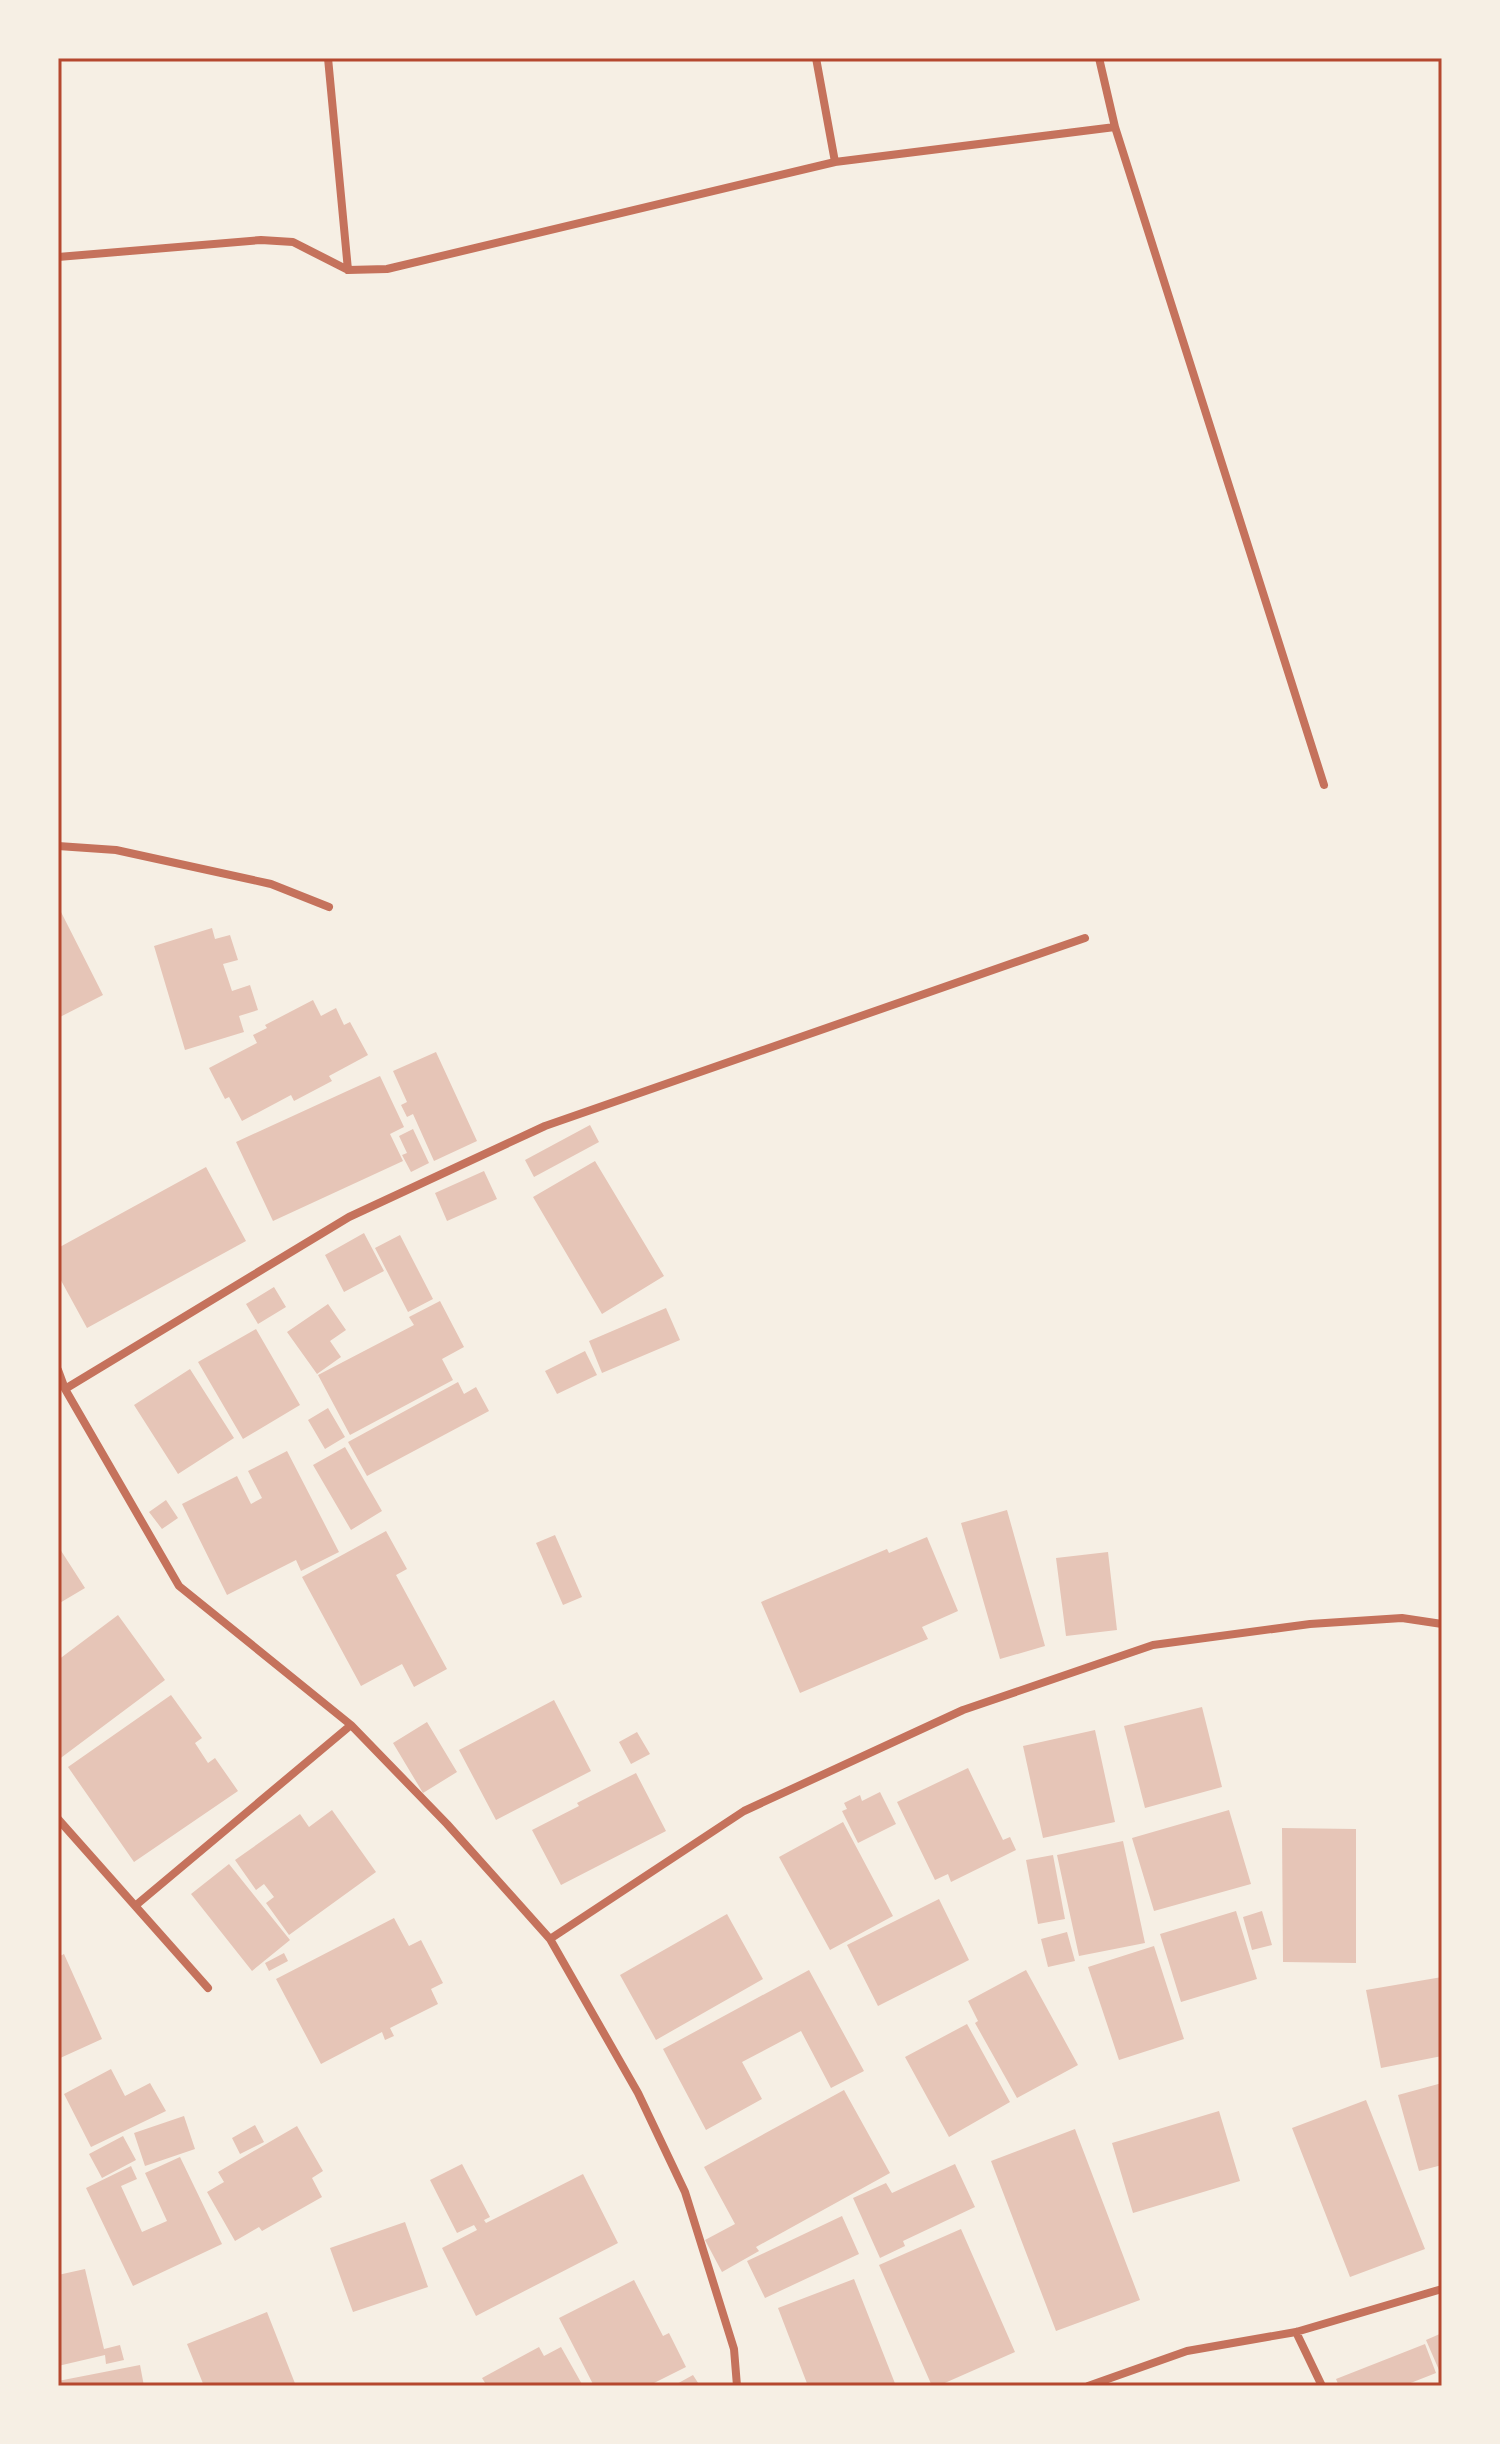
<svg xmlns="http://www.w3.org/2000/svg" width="1500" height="2444" font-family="'Nunito Sans',sans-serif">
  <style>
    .building { fill: #e6c5b7 }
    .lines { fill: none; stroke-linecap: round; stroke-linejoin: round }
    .minor { stroke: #c5725c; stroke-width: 8 }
    .neatline { fill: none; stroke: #b5482f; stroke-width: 3 }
  </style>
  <rect width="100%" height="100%" fill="#f6efe4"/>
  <path class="building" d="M 61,912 L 103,995 L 58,1018 L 58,914 Z
    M 212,928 L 215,939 L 230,935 L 238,960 L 223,964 L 232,991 L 250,985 L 258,1010 L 239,1016 L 244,1032 L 185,1050 L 154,946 Z
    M 313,1000 L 321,1016 L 336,1008 L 344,1025 L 350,1022 L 368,1055 L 329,1076 L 332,1081 L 294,1101 L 291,1095 L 242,1121 L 229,1097 L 225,1099 L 209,1068 L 257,1043 L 253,1035 L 267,1028 L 265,1025 Z
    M 436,1052 L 477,1141 L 434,1161 L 413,1114 L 407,1117 L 401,1105 L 407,1102 L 393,1071 Z
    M 380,1076 L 404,1127 L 390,1134 L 403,1161 L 273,1221 L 236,1142 Z
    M 590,1125 L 599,1142 L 534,1177 L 525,1160 Z
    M 413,1129 L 429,1163 L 411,1172 L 402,1155 L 407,1153 L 399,1136 Z
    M 595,1161 L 664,1276 L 602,1314 L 533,1197 Z
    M 206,1167 L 246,1241 L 87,1328 L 58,1275 L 58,1248 Z
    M 484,1171 L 497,1199 L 447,1221 L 435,1193 Z
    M 364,1233 L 384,1271 L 344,1292 L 325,1255 Z
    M 400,1235 L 433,1299 L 408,1312 L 375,1248 Z
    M 274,1287 L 286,1307 L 258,1324 L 246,1304 Z
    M 440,1301 L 464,1347 L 442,1359 L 453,1380 L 350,1435 L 318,1375 L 414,1325 L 409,1317 Z
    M 328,1304 L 346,1330 L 330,1341 L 341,1357 L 317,1374 L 287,1332 Z
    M 666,1308 L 680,1340 L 602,1373 L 589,1341 Z
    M 256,1329 L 300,1405 L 243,1439 L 198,1362 Z
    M 585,1351 L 597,1375 L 557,1394 L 545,1371 Z
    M 190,1369 L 234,1438 L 178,1474 L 134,1405 Z
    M 458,1382 L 464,1394 L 476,1387 L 489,1411 L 367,1476 L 348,1442 Z
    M 328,1408 L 345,1437 L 325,1449 L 308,1420 Z
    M 345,1447 L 382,1511 L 351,1530 L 313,1465 Z
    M 287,1451 L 339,1552 L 301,1571 L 296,1560 L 227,1595 L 182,1504 L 237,1476 L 251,1504 L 262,1498 L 248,1471 Z
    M 166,1500 L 178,1518 L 162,1529 L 149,1512 Z
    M 1007,1510 L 1045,1646 L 1000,1659 L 961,1523 Z
    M 386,1531 L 407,1569 L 396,1575 L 447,1669 L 414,1687 L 402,1664 L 361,1686 L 302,1577 Z
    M 555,1535 L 582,1597 L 563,1605 L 536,1543 Z
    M 927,1537 L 958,1611 L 922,1627 L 928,1639 L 800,1693 L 761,1602 L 887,1549 L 889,1553 Z
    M 58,1546 L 85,1588 L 58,1604 Z
    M 1108,1552 L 1117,1630 L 1066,1636 L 1056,1558 Z
    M 118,1615 L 165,1680 L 58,1760 L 58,1660 Z
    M 171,1695 L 202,1738 L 195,1743 L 208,1763 L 215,1758 L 238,1791 L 134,1862 L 68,1767 Z
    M 554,1700 L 591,1771 L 496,1820 L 459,1750 Z
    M 1202,1707 L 1222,1787 L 1145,1808 L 1124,1726 Z
    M 427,1722 L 457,1772 L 423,1793 L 393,1743 Z
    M 1095,1730 L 1115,1822 L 1043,1838 L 1023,1746 Z
    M 637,1732 L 650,1754 L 631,1764 L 619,1742 Z
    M 968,1768 L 1003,1840 L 1010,1837 L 1016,1850 L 951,1882 L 948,1874 L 935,1880 L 897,1802 Z
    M 636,1773 L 666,1831 L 561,1885 L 532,1830 L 579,1806 L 577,1803 Z
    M 880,1792 L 896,1824 L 858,1843 L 842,1811 L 847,1809 L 844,1803 L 860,1795 L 862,1801 Z
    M 332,1810 L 376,1872 L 289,1935 L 266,1903 L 274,1897 L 264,1884 L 256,1890 L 235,1860 L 300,1814 L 309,1827 Z
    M 1229,1810 L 1251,1884 L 1154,1911 L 1132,1838 Z
    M 843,1822 L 893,1916 L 830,1950 L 779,1857 Z
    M 1282,1828 L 1356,1829 L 1356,1963 L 1283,1962 Z
    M 1123,1841 L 1145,1943 L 1079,1956 L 1057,1855 Z
    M 1053,1855 L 1065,1919 L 1038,1924 L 1026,1860 Z
    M 229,1864 L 290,1940 L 252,1971 L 191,1894 Z
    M 939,1899 L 969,1960 L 878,2006 L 847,1945 Z
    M 1236,1911 L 1257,1979 L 1181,2002 L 1160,1934 Z
    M 1262,1911 L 1272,1945 L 1252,1950 L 1243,1917 Z
    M 727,1914 L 763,1979 L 656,2040 L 620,1975 Z
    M 394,1918 L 409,1946 L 421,1940 L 443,1983 L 431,1989 L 438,2004 L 390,2028 L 394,2036 L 385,2040 L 382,2032 L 321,2064 L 276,1979 Z
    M 1067,1932 L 1075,1961 L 1048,1967 L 1041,1939 Z
    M 1154,1946 L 1184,2039 L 1119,2060 L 1088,1967 Z
    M 284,1953 L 288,1961 L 269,1971 L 265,1963 Z
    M 64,1954 L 102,2039 L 58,2059 L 58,1957 Z
    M 809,1970 L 864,2071 L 831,2088 L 801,2031 L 742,2062 L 762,2099 L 706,2130 L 663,2049 Z
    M 1026,1970 L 1078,2065 L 1017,2098 L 975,2023 L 978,2021 L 968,2001 Z
    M 1442,1977 L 1442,2056 L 1381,2068 L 1366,1990 Z
    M 967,2024 L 1010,2102 L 949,2137 L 905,2057 Z
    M 111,2069 L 125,2096 L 150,2083 L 166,2111 L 91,2147 L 64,2094 Z
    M 1442,2083 L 1442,2165 L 1419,2171 L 1398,2095 Z
    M 844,2090 L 890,2173 L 756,2247 L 759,2251 L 722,2272 L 705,2240 L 735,2224 L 704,2167 Z
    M 1366,2100 L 1425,2249 L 1350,2277 L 1292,2128 Z
    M 1219,2111 L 1240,2181 L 1133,2213 L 1112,2143 Z
    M 184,2116 L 195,2149 L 145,2166 L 134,2133 Z
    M 255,2125 L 264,2142 L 240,2154 L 232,2138 Z
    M 297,2126 L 323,2171 L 312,2178 L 322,2197 L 262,2231 L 259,2227 L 235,2241 L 207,2192 L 224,2182 L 218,2172 Z
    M 1075,2129 L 1140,2300 L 1056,2331 L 991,2161 Z
    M 123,2136 L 136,2160 L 102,2178 L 89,2154 Z
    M 180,2157 L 222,2244 L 133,2286 L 86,2188 L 131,2166 L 137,2179 L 121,2186 L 142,2232 L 167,2221 L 145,2173 Z
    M 462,2164 L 490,2217 L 484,2220 L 486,2223 L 583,2174 L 618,2243 L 476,2316 L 442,2248 L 477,2230 L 474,2225 L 457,2233 L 430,2180 Z
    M 955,2164 L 975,2207 L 903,2241 L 905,2246 L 880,2258 L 853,2198 L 886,2183 L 892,2193 Z
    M 842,2216 L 859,2254 L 765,2298 L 747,2261 Z
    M 405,2222 L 428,2287 L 353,2312 L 330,2248 Z
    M 961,2229 L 1015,2352 L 938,2386 L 932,2386 L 879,2265 Z
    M 85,2269 L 104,2349 L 120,2345 L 124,2360 L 106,2364 L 105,2355 L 58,2366 L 58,2275 Z
    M 854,2279 L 896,2386 L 808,2386 L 778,2308 Z
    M 634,2280 L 663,2336 L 669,2333 L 686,2367 L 648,2386 L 594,2386 L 559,2318 Z
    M 267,2312 L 296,2386 L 204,2386 L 187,2344 Z
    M 1442,2333 L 1442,2377 L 1426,2340 Z
    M 1425,2344 L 1436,2373 L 1403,2386 L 1339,2386 L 1336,2379 Z
    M 539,2347 L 544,2356 L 561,2347 L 583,2386 L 487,2386 L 482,2378 Z
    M 140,2365 L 144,2386 L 58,2386 L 58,2381 Z
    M 693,2375 L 700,2386 L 673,2386 Z"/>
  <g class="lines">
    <path class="minor" d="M 328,58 L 348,270
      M 816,58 L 835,162
      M 1099,58 L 1115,127
      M 58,257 L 261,240 L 293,242 L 348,270 L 387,269 L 835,162 L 1115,127 L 1324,785
      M 58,846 L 116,850 L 271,884 L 329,907
      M 58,1370 L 65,1389 L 179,1586 L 351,1725 L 447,1824 L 550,1939 L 638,2093 L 685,2192 L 734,2349 L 737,2386
      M 65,1389 L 349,1217 L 545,1126 L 1085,938
      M 58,1819 L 208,1988
      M 135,1906 L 351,1725
      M 550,1939 L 744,1811 L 963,1710 L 1153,1645 L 1310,1624 L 1402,1618 L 1442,1624
      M 1296,2332 L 1322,2386
      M 1088,2386 L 1187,2351 L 1296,2332 L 1442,2289"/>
  </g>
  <rect width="1500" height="2444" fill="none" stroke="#f6efe4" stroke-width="120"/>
  <rect x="60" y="60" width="1380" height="2324" class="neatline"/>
</svg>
